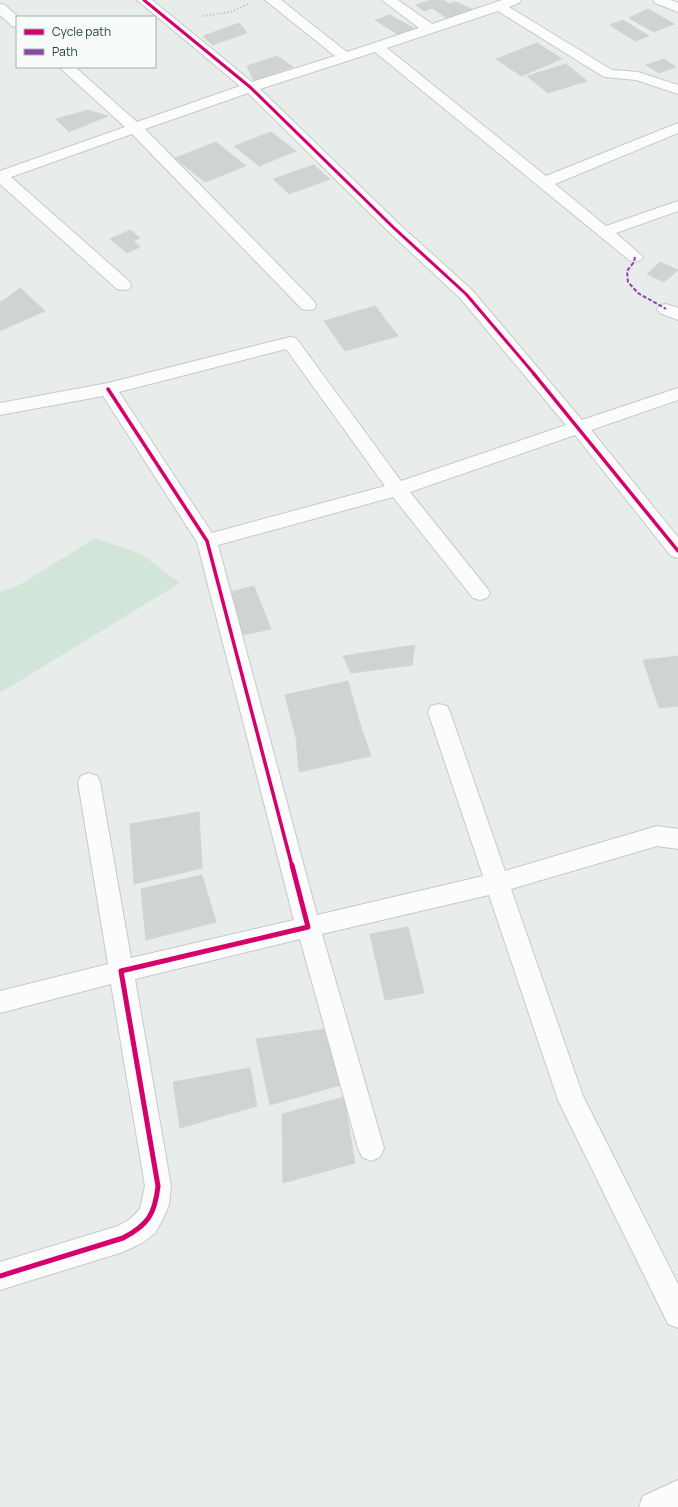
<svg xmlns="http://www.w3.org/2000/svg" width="678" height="1507" font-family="Manrope,sans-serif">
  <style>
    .green { fill: #d1e6d8 }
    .building { fill: #cfd4d2; stroke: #d1d6d4 }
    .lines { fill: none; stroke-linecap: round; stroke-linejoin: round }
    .street-casing { stroke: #c5cac8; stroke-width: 2 }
    .path { stroke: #c3ccca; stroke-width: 2; stroke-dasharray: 1.5 2; stroke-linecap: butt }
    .street { fill: #fcfcfc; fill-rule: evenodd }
    .quiet { stroke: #8e44ad; stroke-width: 2; stroke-dasharray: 4 2; stroke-linecap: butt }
    .cycleway-far2-casing { stroke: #f7fbf9; stroke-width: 5 }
    .cycleway-far1-casing { stroke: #f7fbf9; stroke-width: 6 }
    .cycleway-casing { stroke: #f7fbf9; stroke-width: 8 }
    .cycleway-far2 { stroke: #d6006c; stroke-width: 3 }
    .cycleway-far1 { stroke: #d6006c; stroke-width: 3.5 }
    .cycleway { stroke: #d6006c; stroke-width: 5 }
  </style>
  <rect width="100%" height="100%" fill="#e8edeb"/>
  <path class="green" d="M 95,538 L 141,554 L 180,583 L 0,693 L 0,592 L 21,584 Z"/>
  <path class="building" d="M 431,0 L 444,0 L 448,3 L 424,11 L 416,5 Z
    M 456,2 L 480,13 L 453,22 L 432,8 Z
    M 648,9 L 674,24 L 654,32 L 629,18 Z
    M 390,15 L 417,30 L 399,35 L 375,20 Z
    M 623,20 L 649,36 L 635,41 L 610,25 Z
    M 239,23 L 247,33 L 212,45 L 203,36 Z
    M 537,43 L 562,59 L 521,76 L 496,59 Z
    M 277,56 L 293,67 L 254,81 L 247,66 Z
    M 664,59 L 676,67 L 659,73 L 646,65 Z
    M 566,64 L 587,81 L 548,93 L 527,76 Z
    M 88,110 L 108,116 L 69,132 L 56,119 Z
    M 271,132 L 296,151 L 259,166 L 234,146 Z
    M 216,142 L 246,166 L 205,182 L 175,158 Z
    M 314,165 L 330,179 L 289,194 L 273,179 Z
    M 130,230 L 140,238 L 133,241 L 140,247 L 127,253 L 110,239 Z
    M 660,262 L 678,270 L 664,282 L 647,274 Z
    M 20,288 L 45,311 L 0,331 L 0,302 L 6,299 Z
    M 375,306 L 398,336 L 345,351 L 324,321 Z
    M 254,586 L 271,629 L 239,636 L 223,594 Z
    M 415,645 L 412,665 L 351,673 L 343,656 Z
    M 678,656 L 678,706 L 659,708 L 643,660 Z
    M 348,681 L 361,727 L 296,738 L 285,695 Z
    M 361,727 L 371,756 L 299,772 L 296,738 Z
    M 199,812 L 202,868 L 134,884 L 130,824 Z
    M 202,875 L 216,922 L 146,940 L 141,889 Z
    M 408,927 L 424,993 L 385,1000 L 370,934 Z
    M 326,1029 L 344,1084 L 270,1105 L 256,1039 Z
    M 250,1068 L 257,1106 L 180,1128 L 173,1082 Z
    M 344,1097 L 355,1163 L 283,1183 L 282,1114 Z"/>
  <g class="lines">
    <defs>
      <path id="street" d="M 137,0 L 152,0 L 252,82 L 335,56 L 265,0 L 281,0 L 347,52 L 419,28 L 382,0 L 398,0 L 432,24 L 502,0 L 521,0 L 519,3 L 509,7 L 612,70 L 638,72 L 678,85 L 678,94 L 636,80 L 604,77 L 498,11 L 387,48 L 546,176 L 678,123 L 678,133 L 555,184 L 606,226 L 678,201 L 678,211 L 616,233 L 643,257 L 641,260 L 635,262 L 629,260 L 375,52 L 260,89 L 400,225 L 472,290 L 582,420 L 678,388 L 678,400 L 591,430 L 678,537 L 678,558 L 671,556 L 575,435 L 410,492 L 487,588 L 490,593 L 487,598 L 480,600 L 473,598 L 393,497 L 218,545 L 317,915 L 483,876 L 428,712 L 431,706 L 439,704 L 447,706 L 450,712 L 505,871 L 657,826 L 678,829 L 678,849 L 657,846 L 511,889 L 583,1096 L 678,1284 L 678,1328 L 668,1324 L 558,1100 L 489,895 L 322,934 L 384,1148 L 380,1157 L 371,1161 L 362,1157 L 358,1148 L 300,939 L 135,979 L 171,1186 L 169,1205 L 162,1221 L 155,1233 L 142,1243 L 123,1252 L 0,1290 L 0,1262 L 118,1226 L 130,1219 L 140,1209 L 145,1186 L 111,984 L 0,1013 L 0,991 L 108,964 L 78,782 L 81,776 L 89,773 L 97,776 L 100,782 L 131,958 L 294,920 L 197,542 L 103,396 L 0,415 L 0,403 L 108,383 L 290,337 L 296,338 L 401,481 L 566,425 L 460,298 L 388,231 L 248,93 L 145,129 L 314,301 L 316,305 L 314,309 L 308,310 L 302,309 L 132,134 L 11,177 L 129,281 L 131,285 L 129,289 L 123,290 L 117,289 L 0,184 L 0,171 L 125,127 L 59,67 L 75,67 L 137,122 L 240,86 ZM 286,349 L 385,486 L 212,533 L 119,392 Z
        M 653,0 L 671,0 L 678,3 L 678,12 L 655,3 Z
        M 0,4 L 5,5 L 18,17 L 17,17 L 17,27 L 12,26 L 0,15 Z
        M 666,304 L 678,308 L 678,320 L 660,313 L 657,309 L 660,305 Z
        M 678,1480 L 678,1507 L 639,1507 L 643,1496 Z"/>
    </defs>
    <use href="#street" class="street-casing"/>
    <path class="path" d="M 203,16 L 231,12 L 248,4"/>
    <use href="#street" class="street"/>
    <path class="quiet" d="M 635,257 L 634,262 L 627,271 L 628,282 L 638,293 L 666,309"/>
    <defs>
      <path id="cycleway-far2" d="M 144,0 L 250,87 L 394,228 L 466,294 L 535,375"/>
      <path id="cycleway-far1" d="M 534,374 L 678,551
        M 108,389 L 207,541 L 292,866"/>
      <path id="cycleway" d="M 0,1276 L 123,1238 C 148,1225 155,1214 158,1186 L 121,971 L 308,927 L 292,865"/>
    </defs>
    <use href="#cycleway-far2" class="cycleway-far2-casing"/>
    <use href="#cycleway-far1" class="cycleway-far1-casing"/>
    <use href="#cycleway" class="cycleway-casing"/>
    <use href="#cycleway-far2" class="cycleway-far2"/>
    <use href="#cycleway-far1" class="cycleway-far1"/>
    <use href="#cycleway" class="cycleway"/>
  </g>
  <rect x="16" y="16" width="140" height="52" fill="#f7fbf9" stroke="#a3b1ad"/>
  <rect x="24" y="29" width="20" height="6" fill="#d6006c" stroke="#a3b1ad"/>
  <text x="52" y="36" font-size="12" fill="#24423a">Cycle path</text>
  <rect x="24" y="49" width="20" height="6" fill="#8e44ad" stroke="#a3b1ad"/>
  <text x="52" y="56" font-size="12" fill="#24423a">Path</text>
</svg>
